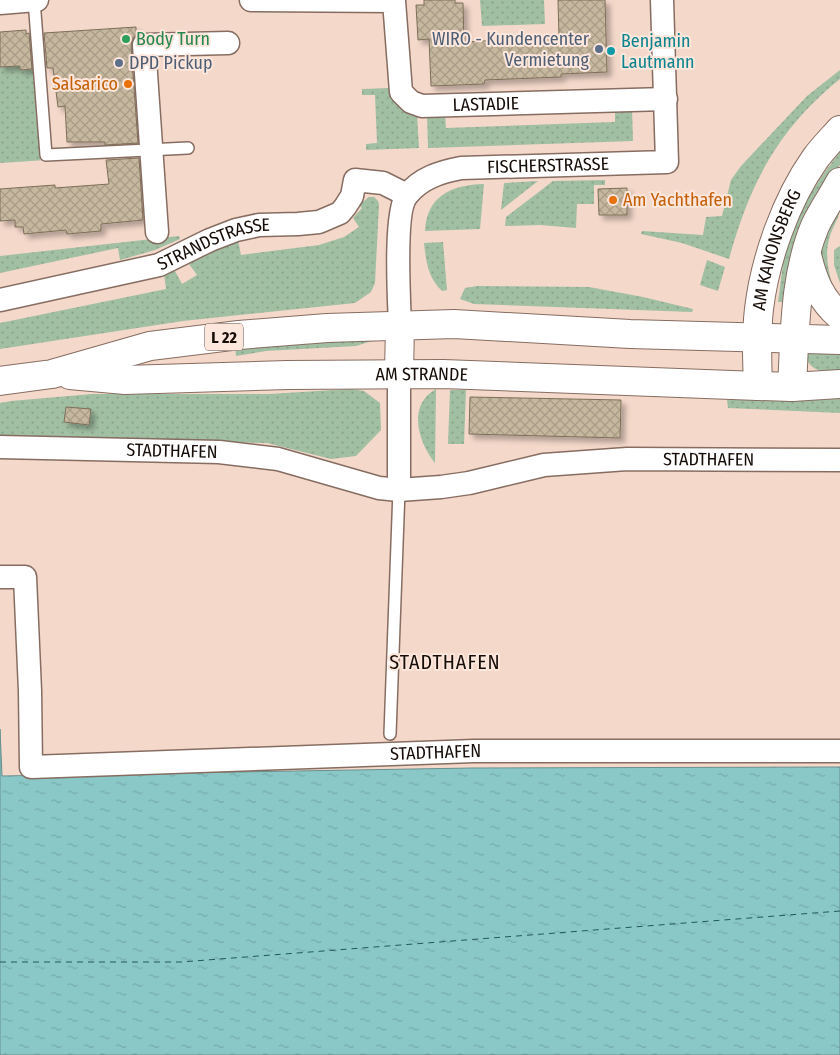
<svg xmlns="http://www.w3.org/2000/svg" width="840" height="1055" font-family="'Fira Sans Condensed',sans-serif">
  <style>
    .grass { fill: url(#grass-dots) }
    .water { fill: url(#water-ripples); stroke: #67908e }
    .lines { fill: none; stroke-linecap: round; stroke-linejoin: round }
    .ferry { stroke: #215758; stroke-width: 1; stroke-dasharray: 6 5; stroke-linecap: butt }
    .building { fill: url(#building-cross-hatch); stroke: #7d6f59; filter: url(#shadow) }
    .lane-casing { stroke: #866d61; stroke-width: 14 }
    .street-casing { stroke: #866d61; stroke-width: 25 }
    .primary-casing { stroke: #866d61; stroke-width: 30 }
    .lane { stroke: #fff; stroke-width: 11 }
    .street { stroke: #fff; stroke-width: 22 }
    .primary { stroke: #fff; stroke-width: 28 }
    .leisure-dot { fill: #2e9e5b; stroke: #fde6db; stroke-width: 2 }
    .service-dot { fill: #5c6f8a; stroke: #fde6db; stroke-width: 2 }
    .culture-dot { fill: #0f9aa8; stroke: #fde6db; stroke-width: 2 }
    .food-dot { fill: #e8710a; stroke: #fde6db; stroke-width: 2 }
    .labels { text-anchor: middle; stroke-width: 4; stroke-linejoin: round; paint-order: stroke }
    .shield { fill: #fde6db; stroke: #5b4e47; stroke-width: 1 }
    .shield-label { font-size: 16px; font-weight: bold; fill: #160d08 }
    .leisure-label { font-size: 18px; fill: #27864d; stroke: #fde6db; text-anchor: start }
    .service-label { font-size: 18px; fill: #4e5e75; stroke: #fde6db; text-anchor: end }
    .culture-label { font-size: 18px; fill: #0d838f; stroke: #fde6db; text-anchor: start }
    .food-label { font-size: 18px; fill: #c56008; stroke: #fde6db; text-anchor: end }
    .street-label { font-size: 18px; fill: #160d08; stroke: #fde6db }
    .quarter-label { font-size: 20px; letter-spacing: 1px; fill: #160d08; stroke: #fde6db }
  </style>
  <defs>
    <pattern id="grass-dots" width="8" height="8" patternUnits="userSpaceOnUse" patternTransform="scale(1.25)"><rect width="8" height="8" fill="#a1bfa3"/><path d="M2 2h.1M6 6h.1" fill="none" stroke="#8aa38b" stroke-width="1.8" stroke-linecap="round"/></pattern>
    <pattern id="water-ripples" width="26" height="14" patternUnits="userSpaceOnUse" patternTransform="scale(1.25)"><rect width="26" height="14" fill="#8ac8c8"/><path d="M2 4q2-2 4 0t4 0M15 11q2-2 4 0t4 0" fill="none" stroke="#76abaa"/></pattern>
    <pattern id="building-cross-hatch" width="8" height="8" patternUnits="userSpaceOnUse" patternTransform="scale(1.25)"><rect width="8" height="8" fill="#c6b79f"/><path d="M0 0l8 8M0 8l8-8" fill="none" stroke="#a99c87"/></pattern>
    <filter id="shadow"><feDropShadow dx="4.5" dy="4.5" stdDeviation="2.5" flood-color="#0004"/></filter>
  </defs>
  <rect width="100%" height="100%" fill="#f4d8ca"/>
  <path class="grass" d="M 480,0 L 544,0 L 545,24 L 482,26 Z
    M 20,66 L 21,70 L 39,69 L 46,160 L 0,163 L 0,67 Z
    M 840,70 L 840,79 C 778,129 750,183 729,259 L 682,243 L 641,234 L 642,231 L 703,235 L 706,217 L 722,216 L 731,180 L 741,166 L 807,96 Z
    M 390,88 C 393,103 401,111 417,114 L 419,148 L 366,150 L 366,144 L 377,143 L 375,95 L 362,95 L 362,89 Z
    M 615,107 L 632,109 L 633,141 L 428,148 L 427,113 L 445,113 L 446,128 L 615,122 Z
    M 840,152 L 840,165 L 818,197 L 787,302 L 778,302 C 780,289 781,277 783,264 C 791,222 814,185 840,152 Z
    M 605,180 L 605,185 L 594,185 L 594,204 L 577,204 L 576,228 L 540,225 L 505,226 L 506,217 L 553,181 Z
    M 538,181 L 501,210 L 504,183 Z
    M 484,184 L 480,229 L 425,231 C 427,196 451,185 484,184 Z
    M 369,197 L 374,197 L 378,201 L 379,205 L 375,283 L 371,292 L 355,303 L 183,321 L 0,349 L 0,323 L 166,289 L 164,274 L 175,271 L 182,284 L 197,275 L 189,264 L 203,254 L 238,240 L 241,255 L 319,245 L 344,237 L 359,227 L 353,218 L 362,208 L 359,205 Z
    M 840,203 C 840,220 835,221 830,236 C 825,252 827,266 832,283 L 830,285 C 828,280 824,276 822,271 C 813,251 830,220 840,203 Z
    M 179,236 L 180,239 L 155,250 L 120,260 L 118,248 L 0,273 L 0,256 Z
    M 443,242 L 447,290 L 442,291 C 428,278 426,261 424,243 Z
    M 840,246 L 840,283 L 834,265 L 834,250 Z
    M 707,260 L 725,267 L 718,291 L 700,285 Z
    M 477,286 L 589,287 L 643,297 L 693,309 L 692,312 L 474,304 L 460,299 L 465,288 Z
    M 320,339 L 375,340 L 356,346 L 266,351 L 236,356 L 235,346 Z
    M 840,351 L 840,372 C 825,372 814,373 806,359 L 806,352 Z
    M 351,389 L 364,391 L 380,403 L 381,430 L 356,456 L 331,459 L 267,443 L 0,437 L 0,403 L 11,401 L 92,394 L 269,394 Z
    M 436,389 L 435,463 C 418,442 407,405 436,389 Z
    M 450,390 L 466,390 L 464,444 L 448,444 Z
    M 840,399 L 840,413 L 728,408 L 727,400 Z"/>
  <path class="water" d="M 0,729 L 2,776 L 472,768 L 840,767 L 840,1055 L 0,1055 Z"/>
  <g class="lines">
    <path class="ferry" d="M 0,962 L 181,962 L 840,911"/>
  </g>
  <path class="building" d="M 424,0 L 455,0 L 455,3 L 463,3 L 464,42 L 559,37 L 558,0 L 605,0 L 607,72 L 561,74 L 561,77 L 485,80 L 484,84 L 431,86 L 429,39 L 418,40 L 416,5 L 424,5 Z
    M 136,27 L 136,35 L 132,40 L 131,46 L 138,143 L 105,145 L 105,142 L 67,142 L 65,106 L 58,107 L 53,68 L 47,68 L 44,33 Z
    M 26,30 L 26,34 L 29,33 L 32,69 L 20,70 L 20,66 L 0,67 L 0,32 Z
    M 139,158 L 143,220 L 101,224 L 101,231 L 67,234 L 66,230 L 24,234 L 23,227 L 15,227 L 15,220 L 0,221 L 0,189 L 55,185 L 55,188 L 109,184 L 106,160 Z
    M 627,188 L 627,215 L 599,215 L 598,189 Z
    M 470,397 L 621,400 L 620,438 L 469,434 Z
    M 66,407 L 91,409 L 89,425 L 64,422 Z"/>
  <g class="lines">
    <defs>
      <path id="lane" d="M 34,0 L 46,155 L 188,148
        M 390,734 L 399,490"/>
      <g id="street">
        <path id="s1" d="M 251,0 L 394,1 L 401,92 L 411,102 L 422,106 L 666,99"/>
        <path d="M 0,3 L 37,0"/>
        <path d="M 157,232 L 144,45 L 228,43"/>
        <path id="s2" d="M 0,300 L 159,265 L 210,240 L 236,230 L 259,225 L 298,224 L 319,222 L 340,213 L 345,207 L 352,196 L 355,180 L 383,183 L 407,195"/>
        <path id="s3" d="M 400,325 C 399,301 394,211 407,195 C 421,178 440,172 461,168 L 667,162 L 662,0"/>
        <path id="s4" d="M 0,447 L 219,452 L 278,459 L 379,488 L 399,490 L 441,487 L 469,483 L 544,465 L 627,459 L 840,460"/>
        <path d="M 399,490 L 399,374"/>
        <path id="s5" d="M 0,577 L 25,577 L 30,691 L 31,767 L 474,751 L 840,751"/>
      </g>
      <g id="primary">
        <path d="M 807,255 C 813,280 820,299 840,316"/>
        <path d="M 399,374 L 400,325"/>
        <path id="s6" d="M 70,375 L 125,380 L 288,375 L 443,374 L 758,386 L 792,387 L 840,384"/>
        <path d="M 0,381 L 52,374 L 150,346 L 239,335 L 327,328 L 454,324 L 630,334 L 840,340"/>
        <path id="s7" d="M 758,386 C 757,360 756,335 759,309 C 765,259 786,200 815,159 C 822,149 832,139 840,130"/>
        <path d="M 792,387 C 795,334 794,276 815,226 C 822,211 832,197 840,182"/>
      </g>
    </defs>
    <use href="#lane" class="lane-casing"/>
    <use href="#street" class="street-casing"/>
    <use href="#primary" class="primary-casing"/>
    <use href="#lane" class="lane"/>
    <use href="#street" class="street"/>
    <use href="#primary" class="primary"/>
  </g>
  <circle class="leisure-dot" cx="126" cy="39" r="5"/>
  <g class="service-dot">
    <circle cx="599" cy="49" r="5"/>
    <circle cx="119" cy="63" r="5"/>
  </g>
  <circle class="culture-dot" cx="611" cy="51" r="5"/>
  <g class="food-dot">
    <circle cx="128" cy="84" r="5"/>
    <circle cx="613" cy="200" r="5"/>
  </g>
  <g class="labels">
    <rect class="shield" x="205" y="323.5" width="38" height="27" rx="4"/>
    <g class="shield-label">
      <text x="224" y="343">L 22</text>
    </g>
    <g class="leisure-label">
      <text x="136" y="45">Body Turn</text>
    </g>
    <g class="service-label">
      <text x="589" y="45">WIRO - Kundencenter<tspan x="589" dy="21">Vermietung</tspan></text>
      <text x="129" y="69" text-anchor="start">DPD Pickup</text>
    </g>
    <g class="culture-label">
      <text x="621" y="47">Benjamin<tspan x="621" dy="21">Lautmann</tspan></text>
    </g>
    <g class="food-label">
      <text x="118" y="90">Salsarico</text>
      <text x="623" y="206" text-anchor="start">Am Yachthafen</text>
    </g>
    <g class="street-label">
      <text dy="6" stroke="none"><textPath href="#s1" startOffset="324">LASTADIE</textPath></text>
      <text dy="6" stroke="none"><textPath href="#s3" startOffset="280">FISCHERSTRASSE</textPath></text>
      <text dy="6" stroke="none"><textPath href="#s2" startOffset="222">STRANDSTRASSE</textPath></text>
      <text dy="6" stroke="none"><textPath href="#s7" startOffset="139">AM KANONSBERG</textPath></text>
      <text dy="6" stroke="none"><textPath href="#s6" startOffset="352">AM STRANDE</textPath></text>
      <text dy="6" stroke="none"><textPath href="#s4" startOffset="172">STADTHAFEN</textPath></text>
      <text dy="6" stroke="none"><textPath href="#s4" startOffset="716">STADTHAFEN</textPath></text>
      <text dy="6" stroke="none"><textPath href="#s5" startOffset="620">STADTHAFEN</textPath></text>
    </g>
    <g class="quarter-label">
      <text x="445" y="669">STADTHAFEN</text>
    </g>
  </g>
</svg>
